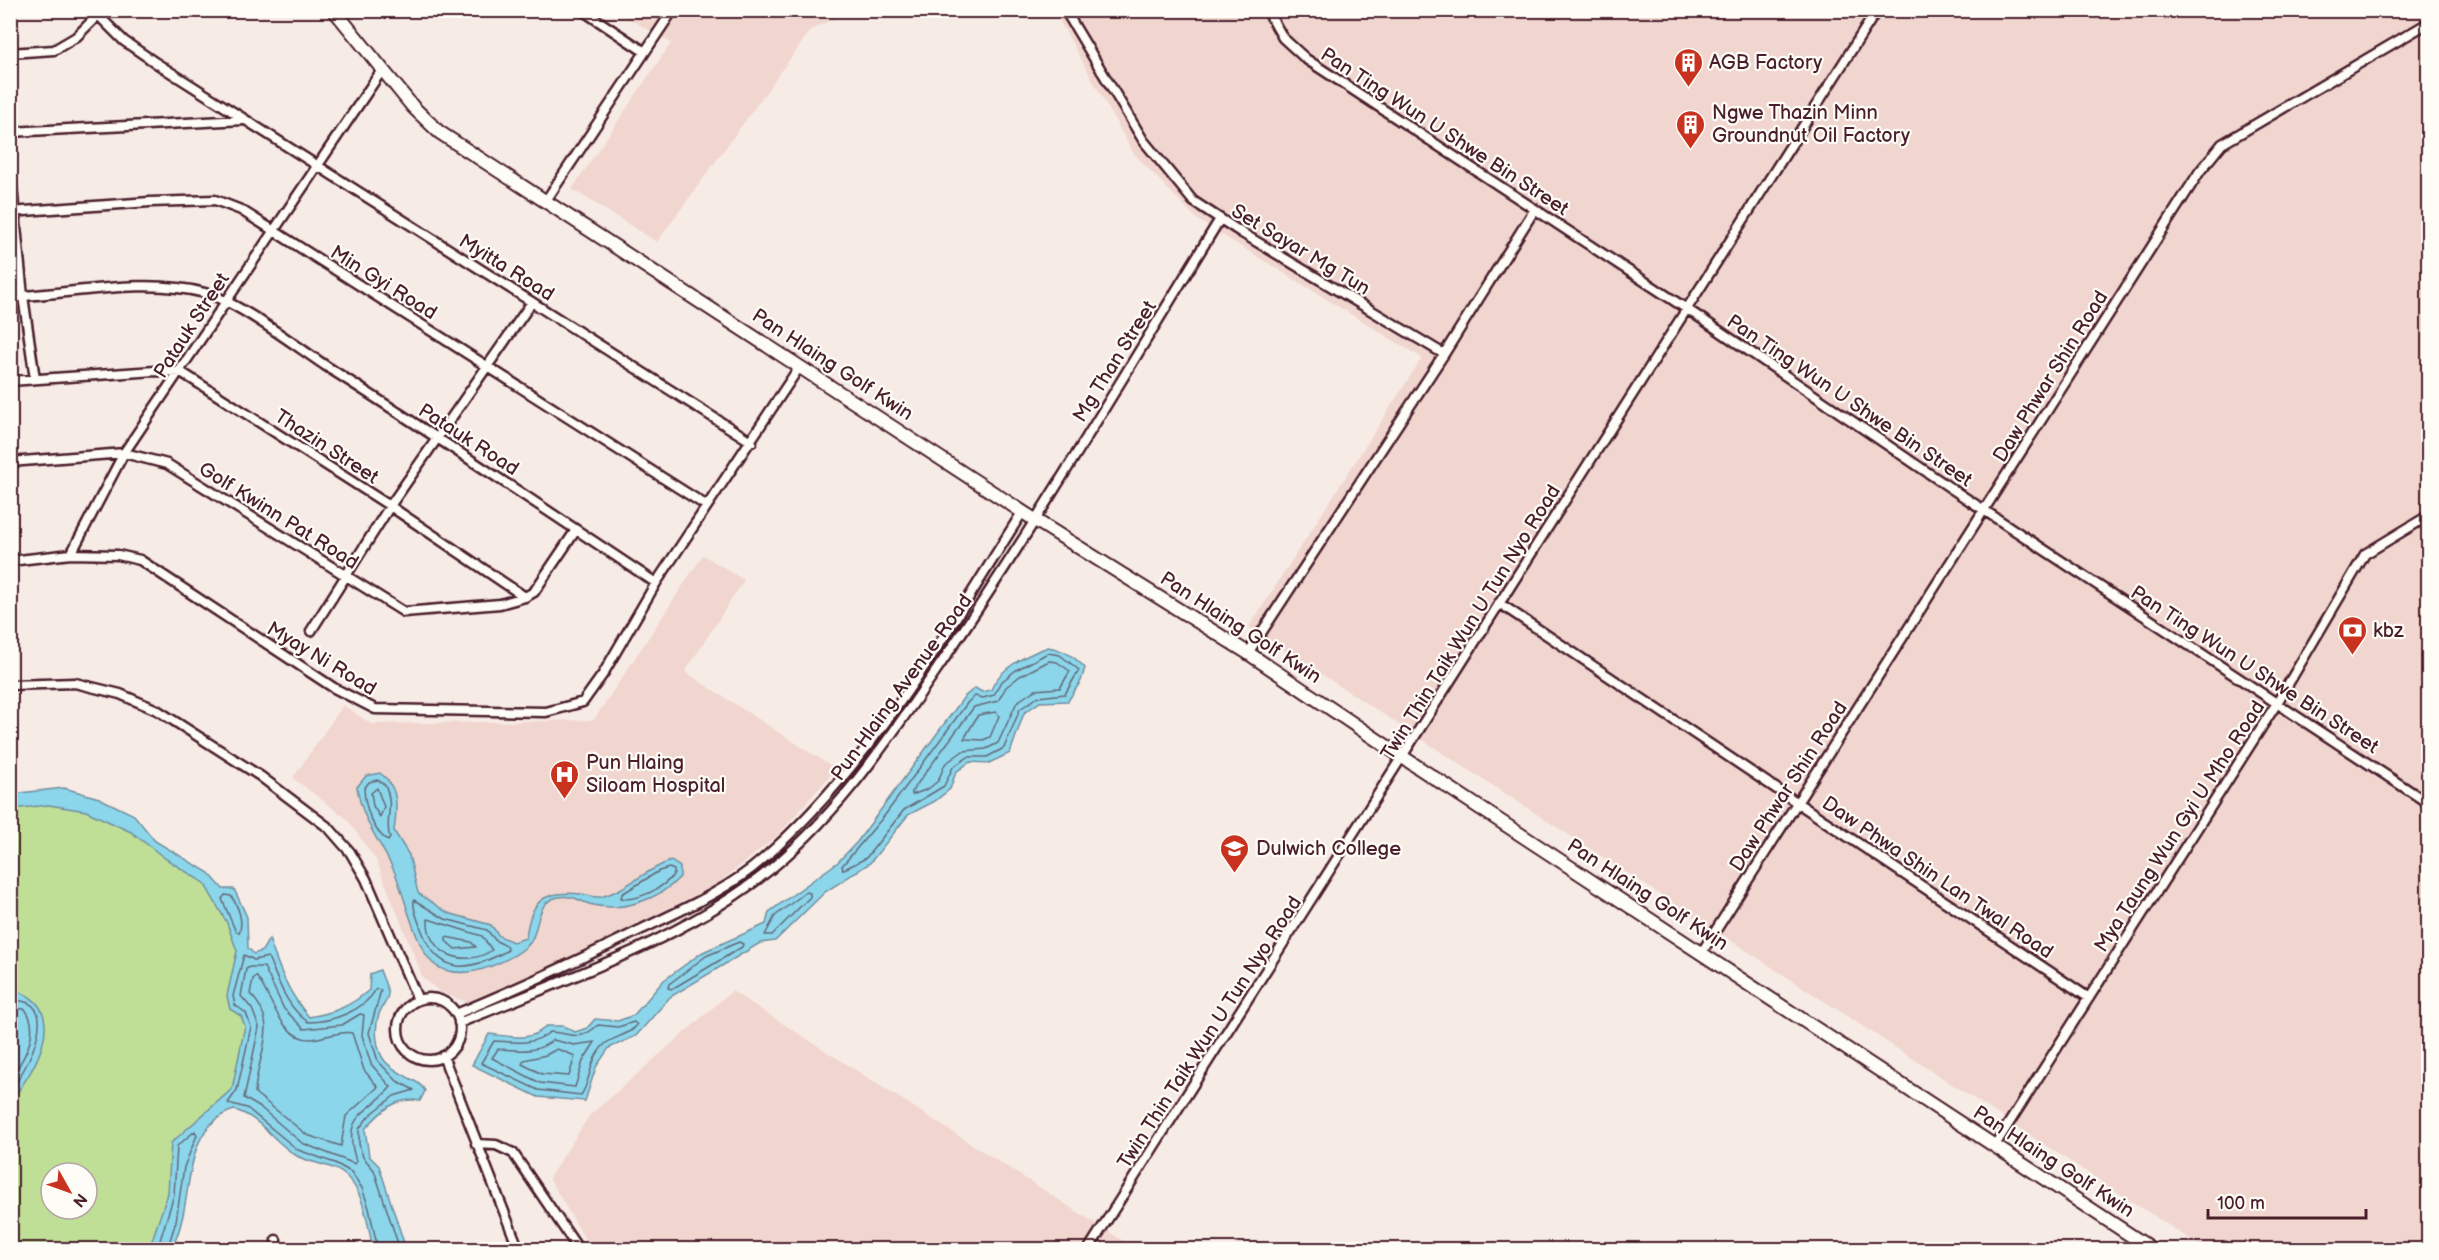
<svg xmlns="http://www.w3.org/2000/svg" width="2439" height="1260" font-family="'Balsamiq Sans',sans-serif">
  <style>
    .built { fill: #f0d6cf }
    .green { fill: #bfdf97; stroke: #847f61; stroke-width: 1.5; fill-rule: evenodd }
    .water { fill: #8bd6eb; stroke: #718d9e; stroke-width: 1.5 }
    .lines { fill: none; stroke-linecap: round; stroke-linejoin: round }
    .shore { stroke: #646878; stroke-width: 1.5 }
    .street-casing { stroke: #4a1f2b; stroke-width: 13 }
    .secondary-casing { stroke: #4a1f2b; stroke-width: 16 }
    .street { stroke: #fdfcf7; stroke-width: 8 }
    .secondary { stroke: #fdfcf7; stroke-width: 12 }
    .labels { text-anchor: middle; stroke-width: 4.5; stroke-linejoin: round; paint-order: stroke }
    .poi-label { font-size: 20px; fill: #4a1f2b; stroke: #fdfcf7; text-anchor: start }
    .street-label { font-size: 20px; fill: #4a1f2b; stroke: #fdfcf7 }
  </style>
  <rect width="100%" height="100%" fill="#f7ebe5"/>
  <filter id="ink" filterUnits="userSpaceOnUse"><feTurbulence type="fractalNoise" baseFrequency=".0167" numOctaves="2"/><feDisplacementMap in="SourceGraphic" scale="12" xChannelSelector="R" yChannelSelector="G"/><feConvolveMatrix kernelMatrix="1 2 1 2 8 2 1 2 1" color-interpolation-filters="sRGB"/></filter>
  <g filter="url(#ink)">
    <path class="built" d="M 616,11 L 849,11 L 811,30 L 657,242 L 572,189 L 671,43 Z
      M 1054,11 L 2428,11 L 2428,1249 L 2205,1249 L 1249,627 L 1422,358 L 1198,220 L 1134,154 Z
      M 703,555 L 744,580 L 685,672 L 836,769 L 777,836 L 717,884 L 672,910 L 471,1003 L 441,993 L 423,978 L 376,860 L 347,819 L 293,778 L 343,705 L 371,724 L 594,720 Z
      M 732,991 L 1134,1248 L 591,1249 L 549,1178 L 589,1116 Z"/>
    <path class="green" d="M 59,798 L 122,818 L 204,876 L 287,1028 L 185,1146 L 160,1249 L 11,1249 L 10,800 ZM 51,1173 L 87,1173 L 87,1209 L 51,1209 Z"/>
    <path class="water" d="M 1048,647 C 1064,650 1074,656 1085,668 L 1081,681 L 1068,701 L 1040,702 L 1024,713 L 1010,753 L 989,763 L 970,762 L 956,772 L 950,789 L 935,801 L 908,815 L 870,863 L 825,892 L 775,941 L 760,943 L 670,997 L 636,1036 L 609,1048 L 596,1067 L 585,1101 L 538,1097 L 472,1065 L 489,1034 C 510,1036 531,1043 546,1026 L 563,1026 L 575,1032 L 587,1028 L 595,1019 L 618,1021 L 634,1015 L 664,980 L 703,952 L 766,924 L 769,912 L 838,862 L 857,842 L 964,697 L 975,688 L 982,692 L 991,690 C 999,668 1026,655 1048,647 Z
      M 380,773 C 400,787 397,809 394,831 L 409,855 L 418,893 L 448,913 L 491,925 L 499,936 L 513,942 L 526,938 C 530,901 543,890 581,894 C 587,894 594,898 600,897 C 626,891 645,869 671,861 L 680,867 L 680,877 C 659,900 620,913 589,904 C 578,900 572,895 559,897 C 532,901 542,934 526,947 C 513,958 487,970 469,972 C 459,973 447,972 438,967 C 417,956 405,896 395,873 C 381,842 362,822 357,787 L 366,776 Z
      M 64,788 L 99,798 L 134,815 L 155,841 L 209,873 L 223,889 L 234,889 L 247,917 L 248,948 L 254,954 L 262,951 L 269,939 C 279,968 288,993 309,1017 C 334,1013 351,1006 369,990 L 370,974 L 380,970 C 382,977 387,986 388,993 C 388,1002 381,1007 379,1014 C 374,1028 376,1048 384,1060 C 395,1075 420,1079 425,1091 L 420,1101 C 396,1096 380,1112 365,1129 L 369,1156 L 379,1166 L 406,1249 L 373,1249 C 368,1227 365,1194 347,1177 C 334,1164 312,1164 297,1156 C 274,1143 260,1116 234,1110 C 186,1125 192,1185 181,1223 C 179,1232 175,1241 172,1249 L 149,1249 L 168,1193 L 171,1143 L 232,1089 L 245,1026 L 241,1016 L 230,1009 L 227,996 L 237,951 L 227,923 L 204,883 L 166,859 L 131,832 L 86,811 L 49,805 L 11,809 L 11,794 Z
      M 20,992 C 69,1012 35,1072 11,1100 L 11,995 Z"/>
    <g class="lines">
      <path class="shore" d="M 1048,653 L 1060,655 L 1079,670 L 1065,694 L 1038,697 L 1020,709 L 1004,748 L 987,757 L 968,757 L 953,767 L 944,786 L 904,810 L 866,858 L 843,870 L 842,866 L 885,815 L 968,702 L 975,696 L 983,698 L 994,695 L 1000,683 L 1016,670 Z
        M 1049,661 L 1057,662 L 1070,671 L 1060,688 L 1035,690 L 1017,702 L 998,743 L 986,749 L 963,751 L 945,764 L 938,781 L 928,789 L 912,795 L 912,791 L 974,707 L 998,701 L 1006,687 L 1020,676 Z
        M 996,712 L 999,716 L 990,737 L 983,740 L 964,739 L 978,715 Z
        M 378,780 L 385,785 C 395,806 384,821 390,838 L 388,841 C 372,830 365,807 364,789 L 369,782 Z
        M 377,788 L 384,807 L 380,817 L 373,806 L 371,793 Z
        M 669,868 L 674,870 L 674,874 C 665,887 637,902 621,898 L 622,894 L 659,871 Z
        M 806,892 L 810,893 L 810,897 L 772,935 L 765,935 L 775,916 Z
        M 225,895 L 231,896 C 238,906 244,921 239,933 L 235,930 L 222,899 Z
        M 414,900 L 445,919 L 487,930 L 496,941 L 507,946 L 508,950 C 471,971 440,978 422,931 C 419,922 412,909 414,900 Z
        M 428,919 L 482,936 L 492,950 C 465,969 426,954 428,919 Z
        M 446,937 L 471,942 L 476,947 L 455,949 L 446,941 Z
        M 739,942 L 743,944 L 742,947 L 672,989 L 668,988 L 669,984 L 706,956 Z
        M 250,967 L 264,967 L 284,1009 L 304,1029 L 342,1025 L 360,1014 L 364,1015 L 362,1035 L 371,1064 L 391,1087 C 366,1116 341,1113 356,1161 L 355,1164 L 302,1143 L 261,1108 L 244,1098 L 259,1027 L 252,1009 L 241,996 L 246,969 Z
        M 256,976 C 271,993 280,1041 312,1039 C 324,1038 342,1030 352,1033 L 364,1070 L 378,1087 L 346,1116 L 341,1146 L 307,1135 L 255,1093 C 256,1055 282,1025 250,994 L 253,979 Z
        M 10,1001 C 66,995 27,1070 10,1091
        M 10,1008 L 25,1009 C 41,1030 24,1060 10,1079
        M 634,1022 L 637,1025 C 629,1036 614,1036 605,1044 C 588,1060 591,1082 581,1095 L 538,1090 L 481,1063 L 494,1041 C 516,1042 532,1046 550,1032 C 573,1033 578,1043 598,1025 L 618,1027 Z
        M 553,1040 L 574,1045 L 595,1042 L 583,1061 L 575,1087 L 540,1083 L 492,1058 L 498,1049 C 518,1050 536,1054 553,1040 Z
        M 557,1049 L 575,1056 L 569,1076 L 542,1074 L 522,1064 L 524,1060 L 546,1055 Z
        M 157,1250 L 174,1195 L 177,1146 L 195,1131 L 197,1135 L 184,1167 L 176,1221 L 167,1250
        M 378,1250 L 369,1208 L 362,1188 L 351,1172 L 335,1163 L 298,1150 L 247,1108 L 228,1103 L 237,1090 L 251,1027 L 246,1013 L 235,1005 L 233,996 L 244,955 L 254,960 L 268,957 C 278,980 286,1007 308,1022 C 332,1022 364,1011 376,989 L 381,990 L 369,1033 L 378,1061 L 397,1081 L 414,1090 L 394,1096 L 369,1116 L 359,1129 L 359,1144 L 363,1157 L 374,1170 L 400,1250"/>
      <defs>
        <path id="street" d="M 93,10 L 124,41 L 156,63 L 752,442
          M 582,10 L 645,52
          M 1065,10 L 1143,140 L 1193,201 L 1242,233 L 1444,354 L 1535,209
          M 1267,10 L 1283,38 L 1306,59 L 1702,319 L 1949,487 L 2428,803
          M 10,53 L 54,50 L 76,37 L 97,16
          M 10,132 L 244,120
          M 10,166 L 23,296 L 35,379
          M 545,202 L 673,10
          M 10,212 L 150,202 L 215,200 L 241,210 L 707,506
          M 10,297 C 72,294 146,277 205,293 C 237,301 296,346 326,366 C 437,437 547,510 656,583 L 800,366
          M 10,381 L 155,371 L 181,372 L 390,506 L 525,597 L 534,592 L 576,530
          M 10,462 L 124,453 L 167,464 L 404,612 L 500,604 L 525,597
          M 71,554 L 118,555 L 140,560 L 334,688 L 375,709 L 546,712 L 583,702 L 603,674 L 656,583
          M 10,561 L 71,554 L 124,453 L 382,70
          M 1499,603 L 2089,998
          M 311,631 L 390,506 L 532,302
          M 1248,653 L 1444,354
          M 10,685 L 75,683 L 120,694 L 157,710 L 260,776 L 329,828 L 350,852 L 366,879 L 418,1000
          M 1702,952 L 2200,171 L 2222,144 L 2428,23
          M398 1029a31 31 0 1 1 62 0a31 31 0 1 1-62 0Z
          M 456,1014 C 519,988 581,959 642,929 C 684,909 728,890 763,859 C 871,765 947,631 1023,511
          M 459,1023 C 560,981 670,945 758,879 C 836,820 891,736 946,656 C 1043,514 1130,365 1220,219
          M 443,1056 L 519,1250
          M 476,1144 L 496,1145 L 513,1153 L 579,1250
          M 1995,1145 L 2277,703 L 2365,554 L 2428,516
          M 276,1250 L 276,1240
          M 1088,1250 C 1353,838 1615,424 1877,10"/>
        <path id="secondary" d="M 334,10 L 413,107 L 439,132 L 1035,520 L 1248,653 L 1404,758 L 2153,1250"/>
      </defs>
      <use href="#street" class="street-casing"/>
      <use href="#secondary" class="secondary-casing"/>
      <use href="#street" class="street"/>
      <use href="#secondary" class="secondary"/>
    </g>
  </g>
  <defs>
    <symbol id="building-pin" viewBox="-11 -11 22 30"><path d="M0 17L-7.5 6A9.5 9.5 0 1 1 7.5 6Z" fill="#c8321e" stroke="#fdfcf7"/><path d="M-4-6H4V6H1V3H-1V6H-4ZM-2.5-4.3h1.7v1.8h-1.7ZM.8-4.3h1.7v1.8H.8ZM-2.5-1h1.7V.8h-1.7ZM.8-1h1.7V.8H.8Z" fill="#fff"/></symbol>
    <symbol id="bank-pin" viewBox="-11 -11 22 30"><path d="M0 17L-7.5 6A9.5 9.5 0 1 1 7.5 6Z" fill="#c8321e" stroke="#fdfcf7"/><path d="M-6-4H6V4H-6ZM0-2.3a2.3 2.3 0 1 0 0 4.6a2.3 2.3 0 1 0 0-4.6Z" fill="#fff"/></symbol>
    <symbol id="hospital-pin" viewBox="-11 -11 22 30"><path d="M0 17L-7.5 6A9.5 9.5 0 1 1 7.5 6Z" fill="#c8321e" stroke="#fdfcf7"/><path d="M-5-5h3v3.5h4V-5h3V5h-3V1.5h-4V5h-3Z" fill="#fff"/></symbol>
    <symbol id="university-pin" viewBox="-11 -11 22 30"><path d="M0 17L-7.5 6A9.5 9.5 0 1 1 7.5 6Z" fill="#c8321e" stroke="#fdfcf7"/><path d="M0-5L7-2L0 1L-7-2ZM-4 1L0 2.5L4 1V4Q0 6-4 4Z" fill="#fff"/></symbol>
  </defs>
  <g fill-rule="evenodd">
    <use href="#building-pin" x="1672" y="46" width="33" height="45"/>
    <use href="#building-pin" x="1674" y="108" width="33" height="45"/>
    <use href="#bank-pin" x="2336" y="614" width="33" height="45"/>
    <use href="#hospital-pin" x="548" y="758" width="33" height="45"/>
    <use href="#university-pin" x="1218" y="832" width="33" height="45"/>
  </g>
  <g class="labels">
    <g class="poi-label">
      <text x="1709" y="69">AGB Factory</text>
      <text x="1712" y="119">Ngwe Thazin Minn<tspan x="1712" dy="23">Groundnut Oil Factory</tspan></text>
      <text x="2373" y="637">kbz</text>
      <text x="586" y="769">Pun Hlaing<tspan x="586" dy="23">Siloam Hospital</tspan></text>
      <text x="1256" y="855">Dulwich College</text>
    </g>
    <g class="street-label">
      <text transform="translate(1445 131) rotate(33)" y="7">Pan Ting Wun U Shwe Bin Street</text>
      <text transform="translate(1301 249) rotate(31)" y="7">Set Sayar Mg Tun</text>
      <text transform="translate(507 267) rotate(32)" y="7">Myitta Road</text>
      <text transform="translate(384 282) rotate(32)" y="7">Min Gyi Road</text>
      <text transform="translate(191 325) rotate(-57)" y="7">Patauk Street</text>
      <text transform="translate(1114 361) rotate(-58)" y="7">Mg Than Street</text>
      <text transform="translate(833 364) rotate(33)" y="7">Pan Hlaing Golf Kwin</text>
      <text transform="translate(2050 376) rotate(-58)" y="7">Daw Phwar Shin Road</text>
      <text transform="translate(1850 400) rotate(34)" y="7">Pan Ting Wun U Shwe Bin Street</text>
      <text transform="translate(469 439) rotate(33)" y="7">Patauk Road</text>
      <text transform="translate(327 446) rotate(33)" y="7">Thazin Street</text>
      <text transform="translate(279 515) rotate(32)" y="7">Golf Kwinn Pat Road</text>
      <text transform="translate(1470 622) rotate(-58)" y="7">Twin Thin Taik Wun U Tun Nyo Road</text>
      <text transform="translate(1241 627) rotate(33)" y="7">Pan Hlaing Golf Kwin</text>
      <text transform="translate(322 658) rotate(31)" y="7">Myay Ni Road</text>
      <text transform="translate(2255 669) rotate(33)" y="7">Pan Ting Wun U Shwe Bin Street</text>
      <text transform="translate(901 687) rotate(-54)" y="7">Pun Hlaing Avenue Road</text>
      <text transform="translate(1788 786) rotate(-57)" y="7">Daw Phwar Shin Road</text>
      <text transform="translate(2179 826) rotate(-57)" y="7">Mya Taung Wun Gyi U Mho Road</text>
      <text transform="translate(1938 877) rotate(34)" y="7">Daw Phwa Shin Lan Twal Road</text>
      <text transform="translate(1648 894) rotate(33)" y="7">Pan Hlaing Golf Kwin</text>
      <text transform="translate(1209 1032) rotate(-57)" y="7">Twin Thin Taik Wun U Tun Nyo Road</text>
      <text transform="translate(2054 1161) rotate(33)" y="7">Pan Hlaing Golf Kwin</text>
    </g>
  </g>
  <rect width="2439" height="1260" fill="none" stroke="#fdfcf7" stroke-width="36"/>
  <rect x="18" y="18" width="2403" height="1224" fill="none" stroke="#4a1f2b" stroke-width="2" filter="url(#ink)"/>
  <g transform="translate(69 1191) rotate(130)"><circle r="28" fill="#fdfcf7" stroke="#b5a4a5" stroke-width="1.5"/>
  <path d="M0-4.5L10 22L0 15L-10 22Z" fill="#c8321e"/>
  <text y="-9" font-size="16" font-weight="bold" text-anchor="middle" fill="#4a1f2b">N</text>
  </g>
  <path d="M2208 1209v9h158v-9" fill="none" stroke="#4a1f2b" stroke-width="3"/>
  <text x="2217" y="1209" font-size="18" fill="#4a1f2b" stroke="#fdfcf7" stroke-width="4.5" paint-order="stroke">100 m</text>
</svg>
